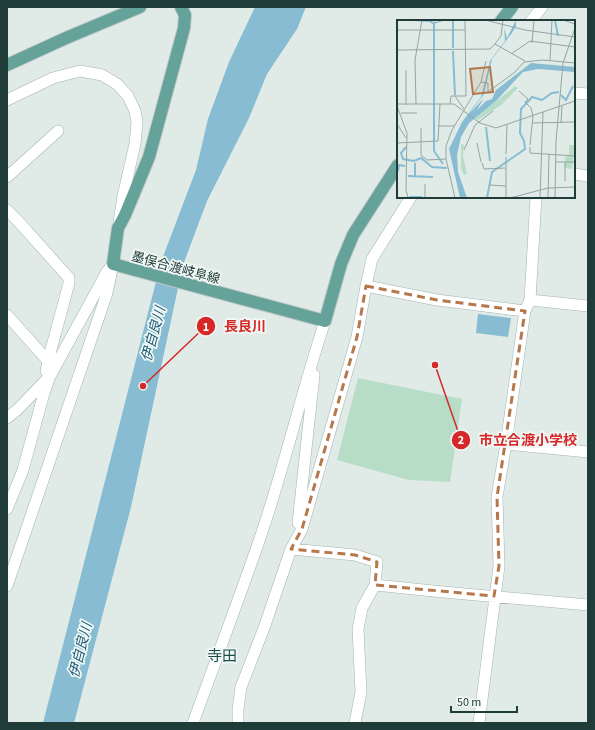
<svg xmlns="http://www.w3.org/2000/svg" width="595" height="730" font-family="'Source Sans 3','Noto Sans JP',sans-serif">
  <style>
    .green { fill: #b8ddc7 }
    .water { fill: #87bcd2 }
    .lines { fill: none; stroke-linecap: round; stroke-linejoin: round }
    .minor-casing { stroke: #a3b3b0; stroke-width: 12 }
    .major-casing { stroke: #c1c8c7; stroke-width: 14 }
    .minor { stroke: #fff; stroke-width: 11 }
    .major { stroke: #64a29a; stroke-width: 12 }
    .marked { fill: none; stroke: #b4784c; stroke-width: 3; stroke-dasharray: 8 5; stroke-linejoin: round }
    .labels { text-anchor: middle; stroke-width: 3.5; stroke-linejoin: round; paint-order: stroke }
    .street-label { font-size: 13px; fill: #203c38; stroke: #f1f8f5 }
    .water-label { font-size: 14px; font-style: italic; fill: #1a5b78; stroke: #f1f8f5 }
    .quarter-label { font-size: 15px; fill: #1c4e49; stroke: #f1f8f5 }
    .inset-river { fill: none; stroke: #87bcd2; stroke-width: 2 }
    .inset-road { fill: none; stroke: #93a5a2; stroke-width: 1 }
    .view { fill: #b4784c; fill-opacity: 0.15; stroke: #b4784c; stroke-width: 2 }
    .inset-edge { fill: none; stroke: #203c38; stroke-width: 2 }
    .leader { fill: none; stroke: #d62828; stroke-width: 1.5 }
    .callout-dot { fill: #d62828; stroke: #f1f8f5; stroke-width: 1.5 }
    .mark-label { font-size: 12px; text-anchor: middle; font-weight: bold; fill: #fff }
    .callout-label { font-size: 14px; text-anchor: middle; font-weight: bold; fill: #d62828; stroke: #f1f8f5; stroke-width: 3.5; stroke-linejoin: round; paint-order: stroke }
  </style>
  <rect width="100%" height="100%" fill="#e0ebe8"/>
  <path class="green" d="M 358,378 L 462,399 L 450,482 L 409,480 L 337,460 Z"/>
  <path class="water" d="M 255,7 L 306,7 L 297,29 L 267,74 L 249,118 L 207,201 L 183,265 L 131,507 L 74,723 L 43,723 L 161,262 L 196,170 L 208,119 L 229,62 Z
    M 478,314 L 511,318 L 508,337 L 476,333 Z"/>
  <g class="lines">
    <defs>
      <path id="minor" d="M 531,21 L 542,7
        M 574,93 L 588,94
        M 7,100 L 53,78 L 80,71 L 102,75 L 117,84 L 128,96 L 135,111 L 137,122 L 135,144 L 123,196 L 119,222
        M 574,174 L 588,176
        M 7,177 L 58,131
        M 7,210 L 18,221 L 69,278 L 69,283 L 48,361 L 46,371 L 50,376
        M 366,286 L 437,300 L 525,311
        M 530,300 L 588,306
        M 7,315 L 48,361
        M 7,418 L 18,409 L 48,378
        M 506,444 L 588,452
        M 7,509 L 23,470 L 44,393 L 50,376 L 96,292 L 106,273 L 110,268
        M 298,523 L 314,375
        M 291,549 L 355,555 L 377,562 L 375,585 L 362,608 L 358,629 L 361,692 L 355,723
        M 375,585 L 443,592 L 588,605
        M 7,586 L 107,293 L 113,264
        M 193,723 C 215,662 238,602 259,541 C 284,469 301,394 325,321
        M 238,723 L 238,709 L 241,687 L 264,628 L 291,549 L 302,529 L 357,337 L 366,286 L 372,259 L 411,197
        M 479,723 L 499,566 L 497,497 L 506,444 L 525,311 L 530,300 L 536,197"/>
      <path id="major" d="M 181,7 L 185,15 L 184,28 L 149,157 L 125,215 L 118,228 L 113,264 L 325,321 L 341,264 L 353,235 L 398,165
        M 501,21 L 512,7
        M 7,65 L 66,38 L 140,7"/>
    </defs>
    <use href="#minor" class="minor-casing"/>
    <use href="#major" class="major-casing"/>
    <use href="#minor" class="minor"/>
    <use href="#major" class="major"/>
  </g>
  <path class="marked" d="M 366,286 L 437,300 L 525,311 L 497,497 L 499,566 L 494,596 L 375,585 L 377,562 L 355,555 L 291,549 L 302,529 L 357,337 Z"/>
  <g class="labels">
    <g class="street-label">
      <text transform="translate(176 267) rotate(15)" y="5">墨俣合渡岐阜線</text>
    </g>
    <g class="water-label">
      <text transform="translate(153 334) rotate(-75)" y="5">伊自良川</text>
      <text transform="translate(80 650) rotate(-76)" y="5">伊自良川</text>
    </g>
    <g class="quarter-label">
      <text x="222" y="661">寺田</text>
    </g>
  </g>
  <g transform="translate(397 20)">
    <rect width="178" height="178" fill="#e0ebe8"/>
    <path d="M 118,66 L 121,68 L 104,85 L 81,100 L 78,98 ZM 64,124 L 67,125 L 66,136 L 70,154 L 67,155 L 64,148 ZM 172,125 L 178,125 L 175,149 L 168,148 L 168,137 L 172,135 Z" fill="#b8ddc7"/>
    <path d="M 119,0 L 119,6 L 115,13 L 95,39 L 87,74 L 72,94 L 87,78 L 80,90 L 89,81 L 95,79 L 99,70 L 134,43 L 178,47 L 178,52 L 141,49 L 126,52 L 99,81 L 72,103 L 64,117 L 60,135 L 61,152 L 70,178 L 63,178 L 52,129 L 65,102 L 84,77 L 93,41 L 108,21 L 107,8 L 110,18 Z" fill="#87bcd2"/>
    <path class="inset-river" d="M 15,0 L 33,1 L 37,4 L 37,131 L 46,144M 56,0 L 56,28M 158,0 L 161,16M 56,31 L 58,75M 164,75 L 169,80 L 176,66M 89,107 L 93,141M 9,127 L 4,133 L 6,139 L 17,141 L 24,138 L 35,147 L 50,148M 1,151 L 2,145 L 8,146M 11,156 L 36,157M 18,156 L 18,143M 12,177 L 25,177M 90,178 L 95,152 L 128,129 L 127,121 L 123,113 L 124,89 L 135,77 L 145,80 L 155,73 L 162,72"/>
    <path class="inset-road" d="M 37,0 L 38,3 L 47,0M 88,0 L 128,10 L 178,17M 106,0 L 104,16 L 98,24 L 128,41M 166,0 L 178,4M 0,10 L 68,10M 135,23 L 137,0M 0,30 L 93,29 L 98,24M 114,34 L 133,21 L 178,27M 153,40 L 155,0M 9,50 L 9,85M 84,62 L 89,41M 122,71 L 131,79 L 128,82 L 134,88 L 136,96M 58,76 L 67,89M 0,84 L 57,84 L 83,103 L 99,108 L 178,81M 19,84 L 18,40 L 25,0M 53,84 L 54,76 L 69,76 L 68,0M 0,86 L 10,113 L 9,170 L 11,178M 4,93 L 20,93M 135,103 L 178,102M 164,103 L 165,85M 0,104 L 9,118M 41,106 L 57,106M 24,108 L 24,135 L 30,140 L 49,139M 0,123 L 41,121 L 43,84M 80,123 L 84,142M 133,125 L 136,96M 133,127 L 133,133 L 178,136M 67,130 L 78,105 L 96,91M 109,134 L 110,105M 109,137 L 109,178M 159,142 L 178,142M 85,143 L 87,149 L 108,148M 168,161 L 168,142M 28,164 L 28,178M 92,165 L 109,166M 58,178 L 49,139 L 49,126 L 55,110 L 84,62 L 91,63 L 91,72 L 118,52 L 127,42 L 146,40 L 178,43M 113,178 L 151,168 L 178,167M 143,178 L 146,92M 151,178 L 152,134M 158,178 L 159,121 L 166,43 L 178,8"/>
    <path class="view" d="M 93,47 L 96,72 L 76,74 L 73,49 Z"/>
    <rect width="178" height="178" class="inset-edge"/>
  </g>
  <path class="leader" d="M143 386L206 326M435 365L461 440"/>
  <g class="callout-dot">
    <circle cx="143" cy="386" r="4"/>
    <circle cx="435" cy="365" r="4"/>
    <circle cx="206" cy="326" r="10"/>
    <circle cx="461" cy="440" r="10"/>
  </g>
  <g class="mark-label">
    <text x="206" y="331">1</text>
    <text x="461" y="444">2</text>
  </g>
  <g class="callout-label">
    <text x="245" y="331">長良川</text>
    <text x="528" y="445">市立合渡小学校</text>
  </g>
  <rect width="595" height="730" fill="none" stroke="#203c38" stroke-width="16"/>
  <path d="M451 706v6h66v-6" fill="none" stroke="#203c38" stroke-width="2"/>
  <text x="457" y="706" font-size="12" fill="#203c38" stroke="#f1f8f5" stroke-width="3" paint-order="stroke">50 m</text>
</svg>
